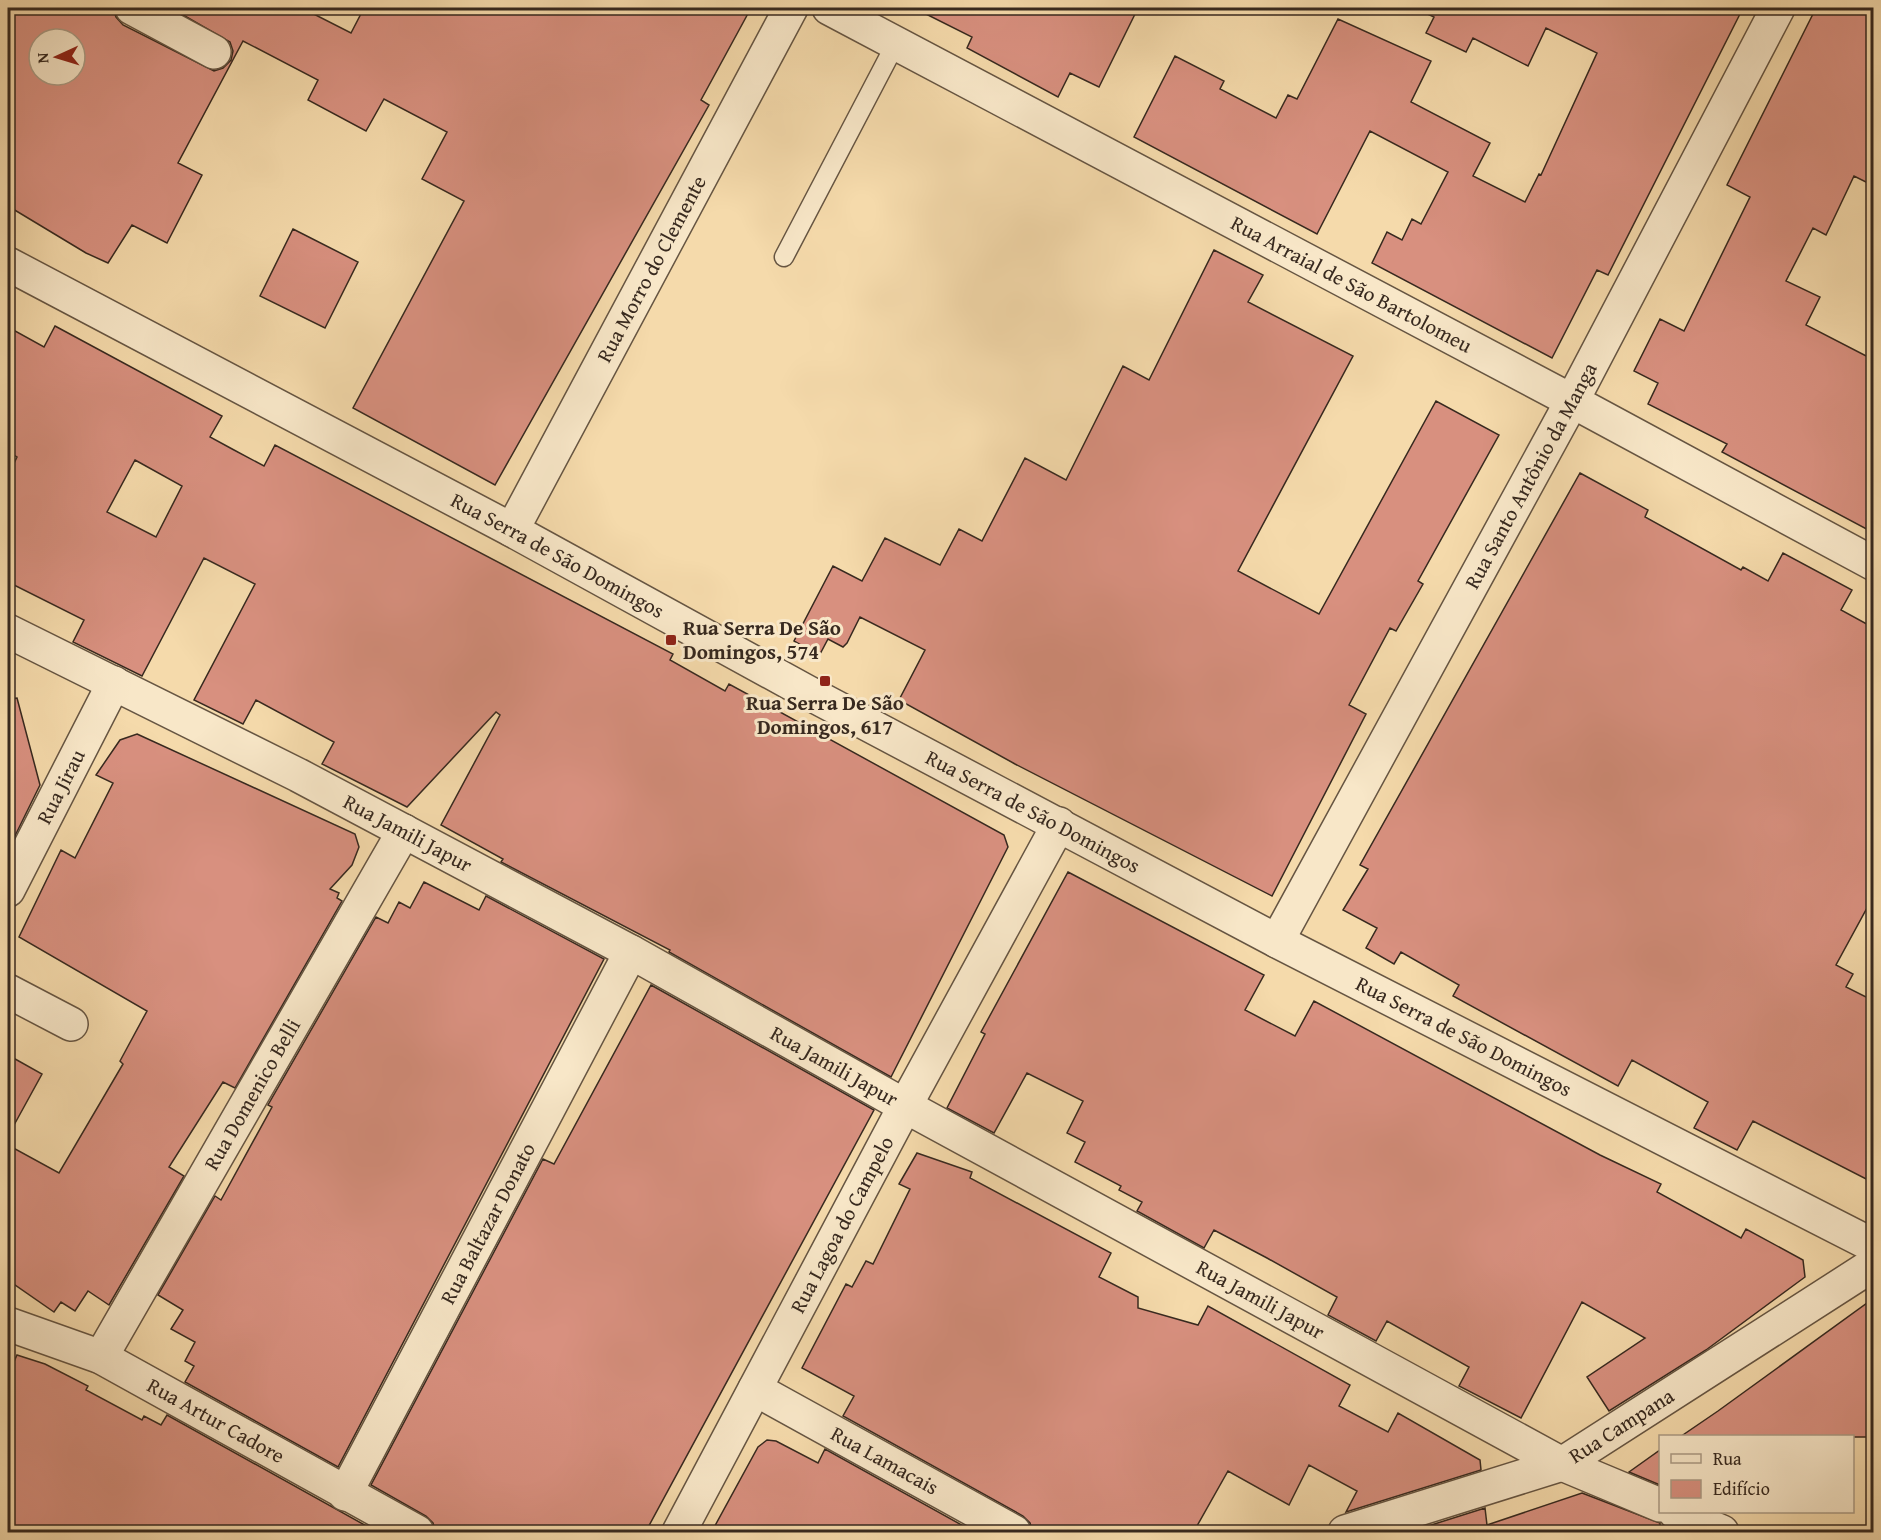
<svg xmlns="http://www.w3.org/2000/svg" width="1881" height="1540" font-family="'Gentium Book Plus',serif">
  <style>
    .building { fill: #d8907f; stroke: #37291f; stroke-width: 1.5; fill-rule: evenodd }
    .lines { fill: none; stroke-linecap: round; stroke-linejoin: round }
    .service-casing { stroke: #665542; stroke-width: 21 }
    .minor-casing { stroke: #665542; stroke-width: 36 }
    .service { stroke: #f8e7c8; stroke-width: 18 }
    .minor { stroke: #f8e7c8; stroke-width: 33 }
    .poi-dot { fill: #8f2418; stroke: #f8e7c8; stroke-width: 2 }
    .labels { text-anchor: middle; stroke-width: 6; stroke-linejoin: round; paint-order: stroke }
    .street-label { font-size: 21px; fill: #37291f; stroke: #f8e7c8 }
    .poi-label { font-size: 21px; font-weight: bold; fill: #37291f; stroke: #f8e7c8; text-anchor: start }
  </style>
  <rect width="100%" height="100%" fill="#f5daab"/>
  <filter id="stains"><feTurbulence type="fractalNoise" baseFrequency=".00333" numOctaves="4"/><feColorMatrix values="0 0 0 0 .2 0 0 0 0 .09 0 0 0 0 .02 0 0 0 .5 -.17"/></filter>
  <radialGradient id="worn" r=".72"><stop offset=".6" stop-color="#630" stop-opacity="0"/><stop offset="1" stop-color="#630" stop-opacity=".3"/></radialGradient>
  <path class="building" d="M 8,8 L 113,8 L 116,17 L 123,25 L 214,71 L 223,68 L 231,60 L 233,51 L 230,42 L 171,8 L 302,8 L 351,33 L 364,8 L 751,8 L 701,100 L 709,105 L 495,485 L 353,408 L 464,201 L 422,179 L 447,132 L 384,99 L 366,131 L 308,100 L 318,80 L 243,41 L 178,163 L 202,175 L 167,243 L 132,225 L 108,263 L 86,253 L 8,206 ZM 39,39 L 75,39 L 75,75 L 39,75 Z
    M 914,8 L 1138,8 L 1099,87 L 1070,73 L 1058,97 L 967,48 L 972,37 Z
    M 1415,8 L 1743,8 L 1608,275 L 1597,270 L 1552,358 L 1372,263 L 1387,232 L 1402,240 L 1412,219 L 1421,224 L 1448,172 L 1370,131 L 1317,234 L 1134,137 L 1175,56 L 1224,81 L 1220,89 L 1276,118 L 1288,95 L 1297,99 L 1338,19 L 1431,61 L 1411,102 L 1490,143 L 1473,176 L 1525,202 L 1539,174 L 1541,175 L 1597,53 L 1546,28 L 1528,66 L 1473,38 L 1466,52 L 1426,33 L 1434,17 Z
    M 1816,8 L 1874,8 L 1874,186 L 1854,176 L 1826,235 L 1813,228 L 1786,281 L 1820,297 L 1806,325 L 1874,360 L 1874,533 L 1722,452 L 1727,444 L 1648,404 L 1658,383 L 1634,371 L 1660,319 L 1684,331 L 1750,197 L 1727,185 Z
    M 293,229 L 358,262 L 325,328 L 260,296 Z
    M 1214,250 L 1263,275 L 1248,302 L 1353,356 L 1238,571 L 1319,614 L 1436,401 L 1499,435 L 1418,581 L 1423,584 L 1396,631 L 1390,628 L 1349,705 L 1366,714 L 1272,896 L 1015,764 L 899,700 L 925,650 L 860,617 L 847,643 L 843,647 L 828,639 L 819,656 L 794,641 L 833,566 L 862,581 L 885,538 L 940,565 L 959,529 L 982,541 L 1025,458 L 1066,480 L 1123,366 L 1149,380 Z
    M 55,326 L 222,416 L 210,437 L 234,450 L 264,466 L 275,445 L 673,654 L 670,660 L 725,691 L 729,684 L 1004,835 L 1008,847 L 891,1077 L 669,952 L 670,950 L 501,862 L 503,859 L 441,825 L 500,715 L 496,712 L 407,807 L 322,764 L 334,742 L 256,700 L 243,724 L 194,700 L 255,584 L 204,558 L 142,676 L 73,642 L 84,620 L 8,582 L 8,476 L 17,457 L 8,451 L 8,327 L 44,347 ZM 135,460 L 182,486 L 156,537 L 107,512 Z
    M 1580,473 L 1648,510 L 1645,517 L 1741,570 L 1743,567 L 1768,581 L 1783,553 L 1852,590 L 1841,610 L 1874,628 L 1874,895 L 1836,965 L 1853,974 L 1846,987 L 1874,1001 L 1874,1183 L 1753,1121 L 1737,1150 L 1694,1128 L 1708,1102 L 1632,1060 L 1618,1086 L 1453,996 L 1459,985 L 1401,952 L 1394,964 L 1366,948 L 1377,928 L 1343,910 L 1368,869 L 1360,865 Z
    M 17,698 L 40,785 L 8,850 L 8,699 Z
    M 137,734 L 355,834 L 359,847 L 352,865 L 330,889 L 339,893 L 337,898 L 342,901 L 235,1088 L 223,1082 L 169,1167 L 184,1176 L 109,1305 L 88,1291 L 75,1311 L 61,1302 L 54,1312 L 8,1280 L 8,1145 L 59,1173 L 123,1064 L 120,1061 L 147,1011 L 19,937 L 61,850 L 75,858 L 113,783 L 96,775 L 120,740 Z
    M 1068,872 L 1264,975 L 1245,1010 L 1295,1036 L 1314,1001 L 1600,1155 L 1661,1184 L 1657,1192 L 1741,1238 L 1746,1229 L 1803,1260 L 1805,1277 L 1706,1350 L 1609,1411 L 1587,1377 L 1645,1338 L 1582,1302 L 1521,1418 L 1459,1386 L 1469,1367 L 1387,1321 L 1376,1341 L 1328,1315 L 1337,1297 L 1267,1258 L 1214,1230 L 1204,1248 L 1137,1211 L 1142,1202 L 1119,1190 L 1121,1186 L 1075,1162 L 1085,1142 L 1067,1133 L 1083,1101 L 1027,1073 L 994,1133 L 947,1108 L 985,1034 L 981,1032 Z
    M 424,882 L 479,910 L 486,896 L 604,959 L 338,1467 L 185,1382 L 194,1366 L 185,1361 L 195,1342 L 171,1329 L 183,1310 L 158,1295 L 215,1196 L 221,1200 L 272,1107 L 268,1105 L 376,917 L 388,923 L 399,902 L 410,908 Z
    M 651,985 L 874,1110 L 645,1533 L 436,1533 L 433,1523 L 426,1516 L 371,1485 L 543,1159 L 554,1164 Z
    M 8,1055 L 42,1074 L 8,1136 Z
    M 917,1153 L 972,1172 L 970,1178 L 1111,1253 L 1099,1277 L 1138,1297 L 1138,1308 L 1198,1325 L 1208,1306 L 1350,1385 L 1339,1406 L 1388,1432 L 1398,1413 L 1480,1460 L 1481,1470 L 1346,1512 L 1357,1491 L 1309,1465 L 1289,1505 L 1228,1471 L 1193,1533 L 1033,1533 L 1030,1523 L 1023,1516 L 843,1416 L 854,1396 L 802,1368 L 846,1284 L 852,1287 L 866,1261 L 873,1264 L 910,1189 L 899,1184 Z
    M 1874,1298 L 1874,1437 L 1680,1437 L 1718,1411 Z
    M 17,1355 L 45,1364 L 88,1386 L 86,1390 L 142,1420 L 144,1416 L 161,1425 L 167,1415 L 379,1533 L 8,1533 L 8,1375 Z
    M 767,1440 L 776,1441 L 818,1463 L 825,1449 L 976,1533 L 711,1533 L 758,1447 Z
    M 1660,1450 L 1660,1485 L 1629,1472 Z
    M 1582,1493 L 1660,1523 L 1660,1533 L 1406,1533 L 1485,1508 L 1487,1525 Z"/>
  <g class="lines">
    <defs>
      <path id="service" d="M 784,257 L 896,43"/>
      <g id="minor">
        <path d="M 132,8 L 214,52"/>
        <path id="s1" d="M 829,8 L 1572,401 L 1874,564"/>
        <path id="s2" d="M 8,264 L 512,530 L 807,692 L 1277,941 L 1874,1246"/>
        <path id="s3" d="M 512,530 L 791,8"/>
        <path id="s4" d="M 8,631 L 298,775 L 631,952 L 905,1106 L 1562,1464 L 1660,1505"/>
        <path id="s5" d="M 8,890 L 114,683"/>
        <path id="s6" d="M 1277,941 L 1572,401 L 1778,8"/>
        <path d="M 8,991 L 71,1024"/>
        <path id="s7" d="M 8,1324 L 101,1357 L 417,1532"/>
        <path id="s8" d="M 101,1357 L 404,831"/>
        <path id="s9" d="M 755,1389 L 1014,1532"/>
        <path id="s10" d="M 345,1494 L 631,952"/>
        <path d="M 1675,1512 L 1722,1532"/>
        <path id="s11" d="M 679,1532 L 905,1106 L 1059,824"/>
        <path id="s12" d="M 1345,1532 L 1562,1464 L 1874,1264"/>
      </g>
    </defs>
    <use href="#service" class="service-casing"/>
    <use href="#minor" class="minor-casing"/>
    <use href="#service" class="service"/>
    <use href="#minor" class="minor"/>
  </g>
  <g class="poi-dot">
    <rect x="665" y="634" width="12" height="12" rx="3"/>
    <rect x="819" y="675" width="12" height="12" rx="3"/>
  </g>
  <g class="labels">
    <g class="street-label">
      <text dy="7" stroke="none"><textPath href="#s3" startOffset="296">Rua Morro do Clemente</textPath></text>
      <text dy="7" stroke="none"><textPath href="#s1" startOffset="591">Rua Arraial de São Bartolomeu</textPath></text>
      <text dy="7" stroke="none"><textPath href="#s6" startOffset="530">Rua Santo Antônio da Manga</textPath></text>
      <text dy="7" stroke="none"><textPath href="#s2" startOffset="622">Rua Serra de São Domingos</textPath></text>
      <text dy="7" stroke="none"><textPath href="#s5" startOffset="116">Rua Jirau</textPath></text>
      <text dy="7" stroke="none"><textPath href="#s2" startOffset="1162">Rua Serra de São Domingos</textPath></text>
      <text dy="7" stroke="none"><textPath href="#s4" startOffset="448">Rua Jamili Japur</textPath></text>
      <text dy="7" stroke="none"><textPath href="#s2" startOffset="1648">Rua Serra de São Domingos</textPath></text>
      <text dy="7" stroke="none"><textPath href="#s4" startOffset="934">Rua Jamili Japur</textPath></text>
      <text dy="7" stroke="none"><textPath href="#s8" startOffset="303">Rua Domenico Belli</textPath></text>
      <text dy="7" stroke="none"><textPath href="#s10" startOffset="306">Rua Baltazar Donato</textPath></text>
      <text dy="7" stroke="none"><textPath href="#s11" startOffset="348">Rua Lagoa do Campelo</textPath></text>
      <text dy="7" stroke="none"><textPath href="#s4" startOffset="1420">Rua Jamili Japur</textPath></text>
      <text dy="7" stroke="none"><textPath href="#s7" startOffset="230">Rua Artur Cadore</textPath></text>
      <text dy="7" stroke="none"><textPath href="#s12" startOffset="298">Rua Campana</textPath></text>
      <text dy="7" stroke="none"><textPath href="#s9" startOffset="148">Rua Lamacais</textPath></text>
    </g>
    <g class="poi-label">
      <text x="683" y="635">Rua Serra De São<tspan x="683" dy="24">Domingos, 574</tspan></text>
      <text x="825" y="710" text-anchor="middle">Rua Serra De São<tspan x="825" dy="24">Domingos, 617</tspan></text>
    </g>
  </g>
  <rect width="1881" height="1540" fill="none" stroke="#f5daab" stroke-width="30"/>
  <rect x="9" y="9" width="1863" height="1522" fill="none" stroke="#37291f" stroke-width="3"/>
  <rect x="15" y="15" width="1851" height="1510" fill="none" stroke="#37291f" stroke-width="1.5"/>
  <rect x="1659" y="1435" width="195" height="78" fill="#f8e7c8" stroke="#ab9b84" stroke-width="1.5"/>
  <rect x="1671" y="1454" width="30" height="9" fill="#f8e7c8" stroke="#ab9b84" stroke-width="1.5"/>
  <text x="1713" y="1465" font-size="18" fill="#37291f">Rua</text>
  <rect x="1671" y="1480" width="30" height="18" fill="#d8907f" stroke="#ab9b84" stroke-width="1.5"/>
  <text x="1713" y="1495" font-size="18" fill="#37291f">Edifício</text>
  <g transform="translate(57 57) rotate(266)"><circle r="28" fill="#f8e7c8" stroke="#ab9b84" stroke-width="1.5"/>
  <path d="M0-4.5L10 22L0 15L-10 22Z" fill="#8f2418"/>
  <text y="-9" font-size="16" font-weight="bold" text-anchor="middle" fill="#37291f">N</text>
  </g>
  <rect width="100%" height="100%" filter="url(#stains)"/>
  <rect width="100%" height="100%" fill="url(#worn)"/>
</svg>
